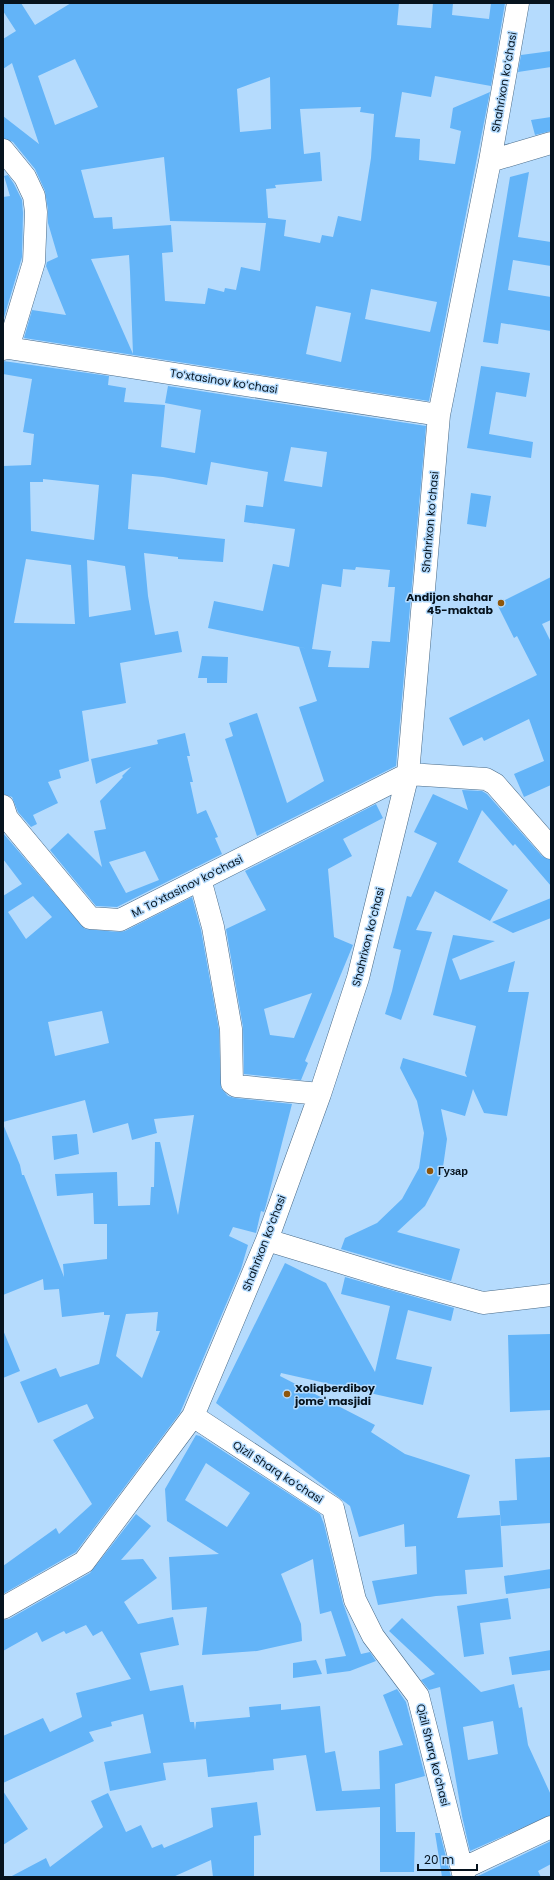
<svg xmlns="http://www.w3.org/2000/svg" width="554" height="1880" font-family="Poppins,sans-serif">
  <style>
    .building { fill: #63b4f8; fill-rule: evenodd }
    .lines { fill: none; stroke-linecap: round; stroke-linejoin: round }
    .minor-casing { stroke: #486a88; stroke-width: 23 }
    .minor { stroke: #fff; stroke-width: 22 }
    .poi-dot { fill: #8e560c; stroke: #b5dbfd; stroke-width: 1.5 }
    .labels { text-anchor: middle; stroke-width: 3; stroke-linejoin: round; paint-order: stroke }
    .street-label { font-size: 11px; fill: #06131e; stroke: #b5dbfd }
    .poi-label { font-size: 11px; font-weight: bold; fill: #06131e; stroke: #b5dbfd; text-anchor: start }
  </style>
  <rect width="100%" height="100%" fill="#b5dbfd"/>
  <path class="building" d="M 3,3 L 21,3 L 35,25 L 71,3 L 399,3 L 397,25 L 431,28 L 433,3 L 453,3 L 452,15 L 489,19 L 491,3 L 505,3 L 491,86 L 435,76 L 431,97 L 402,92 L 395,137 L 420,139 L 419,160 L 455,164 L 461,131 L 450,128 L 453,108 L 490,92 L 429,401 L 24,338 L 32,310 L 66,315 L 46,266 L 47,262 L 58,257 L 48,223 L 48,210 L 45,191 L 35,169 L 13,142 L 3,138 L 3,116 L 39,144 L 12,63 L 3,69 L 3,39 L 16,31 L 3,11 ZM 75,59 L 98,107 L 55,125 L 38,76 ZM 270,77 L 271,129 L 240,132 L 237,89 ZM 361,107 L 360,112 L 374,114 L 371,158 L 361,221 L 338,216 L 333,237 L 322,235 L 320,243 L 284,236 L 286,220 L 268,218 L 266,189 L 276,188 L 275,185 L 322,181 L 320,152 L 304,154 L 300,109 ZM 164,157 L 170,221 L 266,223 L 260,271 L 241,267 L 236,290 L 225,288 L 224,292 L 208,288 L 205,304 L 165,301 L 162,253 L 173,252 L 171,225 L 113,229 L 112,217 L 94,218 L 81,170 ZM 129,255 L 130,272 L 133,354 L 91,259 ZM 371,289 L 437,302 L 430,332 L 365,319 ZM 316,306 L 351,313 L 341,362 L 306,354 Z
    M 551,51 L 551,67 L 518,72 L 521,55 Z
    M 551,117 L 551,131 L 535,135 L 531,120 Z
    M 529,172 L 518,237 L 551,242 L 551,266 L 513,260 L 508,290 L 551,297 L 551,331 L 501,323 L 498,344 L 483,342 L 510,177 Z
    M 8,175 L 14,184 L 22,200 L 23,213 L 22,257 L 3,321 L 3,197 L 10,196 L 4,176 Z
    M 3,361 L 109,376 L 108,385 L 126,388 L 124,402 L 165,405 L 161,447 L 195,453 L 201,410 L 165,403 L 168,386 L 426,426 L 396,766 L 257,836 L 225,739 L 233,736 L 229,723 L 257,713 L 287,803 L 324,781 L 299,707 L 317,701 L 299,647 L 309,649 L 208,628 L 214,601 L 263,611 L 273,564 L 289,567 L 295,529 L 244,522 L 246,505 L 263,507 L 268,472 L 211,462 L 207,485 L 163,477 L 132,474 L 128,529 L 225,539 L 223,562 L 178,559 L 178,557 L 144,553 L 148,596 L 155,635 L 178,631 L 182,652 L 120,663 L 126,703 L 82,711 L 89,761 L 59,770 L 61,778 L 48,782 L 58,803 L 33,815 L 37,824 L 31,827 L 18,812 L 12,797 L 3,794 L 3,466 L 31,465 L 34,434 L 23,432 L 32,379 L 3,374 ZM 291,447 L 327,452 L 322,487 L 284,481 ZM 43,479 L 99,485 L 94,540 L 31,531 L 30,482 L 43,482 ZM 26,559 L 71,565 L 75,624 L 14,623 ZM 87,560 L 125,566 L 131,610 L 89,617 ZM 356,567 L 390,570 L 388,587 L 395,587 L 390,642 L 372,641 L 369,668 L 328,667 L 331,651 L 312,649 L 322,584 L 341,587 L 343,569 L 355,570 Z
    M 481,366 L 530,373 L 526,397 L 496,392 L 489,434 L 533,442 L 531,458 L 467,448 Z
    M 471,493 L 491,496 L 486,527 L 467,524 Z
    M 551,577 L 551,620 L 542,624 L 551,642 L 551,785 L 524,797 L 514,774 L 544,761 L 529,719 L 484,741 L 482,737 L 463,746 L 449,718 L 537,675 L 517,636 L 514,638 L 497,604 Z
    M 202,656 L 228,657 L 227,683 L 207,683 L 207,678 L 198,678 Z
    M 185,733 L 190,756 L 187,756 L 193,782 L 190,782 L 197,814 L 206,810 L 218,837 L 215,838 L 222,854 L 117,907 L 96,906 L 50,850 L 68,833 L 102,867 L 94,831 L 106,829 L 100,801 L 123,777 L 122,776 L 131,767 L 96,784 L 91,759 L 158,744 L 157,740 ZM 145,851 L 159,880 L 126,893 L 109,862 Z
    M 462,790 L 482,791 L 487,794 L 542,856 L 551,860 L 551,886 L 515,844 L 513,846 L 482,810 L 458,862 L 508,890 L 490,921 L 435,891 L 416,930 L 432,932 L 401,1020 L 385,1014 L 392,991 L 401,950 L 393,948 L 407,896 L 411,897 L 437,843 L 414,832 L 433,794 L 468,810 Z
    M 376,804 L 383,818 L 343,839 L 352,856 L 328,869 L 334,937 L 353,945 L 305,1061 L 308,1063 L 301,1080 L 244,1074 L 243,1027 L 226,929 L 266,910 L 245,871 ZM 312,993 L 294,1038 L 270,1035 L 264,1009 Z
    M 3,833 L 85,929 L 119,932 L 125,931 L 192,897 L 201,930 L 219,1030 L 221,1088 L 228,1096 L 235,1098 L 292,1104 L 266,1205 L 264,1212 L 261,1211 L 256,1233 L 233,1227 L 229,1236 L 248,1245 L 241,1269 L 180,1413 L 76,1552 L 3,1594 L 3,1566 L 56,1528 L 59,1534 L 92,1504 L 53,1440 L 94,1418 L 87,1404 L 38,1423 L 20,1382 L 56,1368 L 60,1377 L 99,1364 L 110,1315 L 104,1315 L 104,1312 L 62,1317 L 59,1289 L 44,1290 L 43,1279 L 3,1295 L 3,1124 L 20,1165 L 22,1175 L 24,1175 L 64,1277 L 63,1264 L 107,1259 L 107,1224 L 94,1224 L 93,1193 L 57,1196 L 55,1174 L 117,1172 L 118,1206 L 150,1205 L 151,1187 L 154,1187 L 155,1142 L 160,1142 L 178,1215 L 194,1115 L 154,1119 L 157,1133 L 132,1140 L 128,1123 L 93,1133 L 85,1100 L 3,1122 L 3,896 L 22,884 L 3,859 ZM 33,896 L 52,917 L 26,939 L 8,912 ZM 102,1011 L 109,1043 L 55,1056 L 48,1022 ZM 158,1312 L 156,1331 L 160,1331 L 142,1378 L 116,1356 L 126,1314 Z
    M 551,898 L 551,918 L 513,933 L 492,922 Z
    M 453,935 L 495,941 L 452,959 L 460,980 L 515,961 L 508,992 L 529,992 L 507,1116 L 484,1113 L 473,1089 L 465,1116 L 441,1109 L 447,1139 L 442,1174 L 425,1206 L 397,1232 L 460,1249 L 451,1281 L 341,1249 L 345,1238 L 377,1223 L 402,1199 L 419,1168 L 424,1133 L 417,1101 L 400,1068 L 403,1058 L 467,1077 L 465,1073 L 476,1026 L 433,1015 Z
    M 77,1134 L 79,1154 L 54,1160 L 52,1136 Z
    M 285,1263 L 326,1283 L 375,1372 L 390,1306 L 341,1294 L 345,1277 L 454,1308 L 451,1321 L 408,1310 L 396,1359 L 432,1367 L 423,1405 L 281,1373 L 280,1376 L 375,1425 L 371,1432 L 405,1454 L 470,1475 L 457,1518 L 500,1515 L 503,1567 L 465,1570 L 467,1594 L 436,1596 L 378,1605 L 372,1581 L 417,1574 L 416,1546 L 405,1547 L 404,1524 L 359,1537 L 350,1506 L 216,1403 Z
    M 3,1330 L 20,1371 L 3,1378 Z
    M 551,1334 L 551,1410 L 510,1412 L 508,1335 Z
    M 196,1435 L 200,1436 L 320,1514 L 324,1524 L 343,1603 L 361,1654 L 370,1652 L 376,1661 L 350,1671 L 327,1674 L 325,1659 L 346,1656 L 331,1611 L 320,1614 L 313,1559 L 281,1574 L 301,1624 L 302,1641 L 257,1651 L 202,1655 L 207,1607 L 172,1610 L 169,1557 L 219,1554 L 167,1521 L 165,1489 ZM 206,1463 L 250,1493 L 227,1527 L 185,1500 Z
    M 551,1457 L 551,1523 L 501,1526 L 499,1501 L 517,1500 L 515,1459 Z
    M 136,1514 L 151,1526 L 121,1560 L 143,1559 L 157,1578 L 124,1602 L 138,1624 L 173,1617 L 179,1645 L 140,1653 L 150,1691 L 183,1685 L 190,1722 L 194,1722 L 195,1730 L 196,1722 L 250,1717 L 249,1707 L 281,1704 L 281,1710 L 320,1706 L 325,1753 L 335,1751 L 342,1791 L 380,1789 L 379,1751 L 403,1745 L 383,1695 L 397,1689 L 406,1702 L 425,1776 L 395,1784 L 396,1832 L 415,1832 L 414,1872 L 380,1872 L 380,1807 L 316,1811 L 306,1755 L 273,1759 L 274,1770 L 208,1777 L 206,1759 L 163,1763 L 166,1780 L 110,1791 L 104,1762 L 151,1753 L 143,1714 L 111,1722 L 112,1726 L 89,1732 L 94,1741 L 3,1783 L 3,1736 L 43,1718 L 50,1732 L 82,1717 L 76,1693 L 131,1679 L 102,1631 L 93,1636 L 86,1625 L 66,1634 L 64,1631 L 42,1642 L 37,1632 L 3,1651 L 3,1620 L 9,1619 L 90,1573 Z
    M 551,1569 L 551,1588 L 506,1594 L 504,1576 Z
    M 508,1598 L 511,1619 L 480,1623 L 484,1654 L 464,1657 L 457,1606 Z
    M 402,1618 L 481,1692 L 514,1684 L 519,1708 L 522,1707 L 528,1745 L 551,1795 L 551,1815 L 470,1851 L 462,1816 L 440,1687 L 429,1690 L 421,1680 L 435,1674 L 389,1631 ZM 493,1721 L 498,1754 L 468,1760 L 463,1727 Z
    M 551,1650 L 551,1670 L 512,1675 L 509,1657 Z
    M 316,1660 L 322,1674 L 293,1678 L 293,1663 Z
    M 3,1791 L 28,1829 L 3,1845 Z
    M 108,1793 L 126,1832 L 141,1825 L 152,1848 L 162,1844 L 164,1848 L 213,1827 L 211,1808 L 257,1802 L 261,1835 L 254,1836 L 254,1877 L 213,1877 L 211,1860 L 173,1877 L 10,1877 L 46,1858 L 50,1867 L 103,1827 L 91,1801 Z
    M 435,1833 L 440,1833 L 451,1877 L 442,1877 Z
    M 551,1841 L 551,1864 L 538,1871 L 541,1877 L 476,1877 Z"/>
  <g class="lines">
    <defs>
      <path id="minor" d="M 3,150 L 25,177 L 34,196 L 36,212 L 34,262 L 8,348 L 3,349
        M 490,161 L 551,143
        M 8,348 L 439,415
        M 3,806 L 7,818 L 90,918 L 120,920 L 408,774 L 486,779 L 495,784 L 551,848
        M 200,879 L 213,927 L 231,1029 L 232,1083 L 236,1086 L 320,1094
        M 267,1240 L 389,1277 L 483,1303 L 551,1295
        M 193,1416 L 333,1508 L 355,1600 L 373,1636 L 418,1696 L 464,1877
        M 3,1608 L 84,1562 L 193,1416 L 267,1240 L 320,1094 L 358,978 L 408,774 L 439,415 L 490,161 L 518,3
        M 462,1869 L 551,1827"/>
    </defs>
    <use href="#minor" class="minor-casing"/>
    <use href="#minor" class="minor"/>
  </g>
  <g class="poi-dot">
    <circle cx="501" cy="603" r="4"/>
    <circle cx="430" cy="1171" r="4"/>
    <circle cx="287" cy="1394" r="4"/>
  </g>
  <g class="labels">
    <g class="street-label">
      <text transform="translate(504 82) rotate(-80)" y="4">Shahrixon koʻchasi</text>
      <text transform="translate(224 381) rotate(9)" y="4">Toʻxtasinov koʻchasi</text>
      <text transform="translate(430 522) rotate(-85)" y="4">Shahrixon koʻchasi</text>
      <text transform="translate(187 886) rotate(-27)" y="4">M. Toʻxtasinov koʻchasi</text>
      <text transform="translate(368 937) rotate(-76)" y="4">Shahrixon koʻchasi</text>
      <text transform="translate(264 1243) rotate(-69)" y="4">Shahrixon koʻchasi</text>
      <text transform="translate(278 1472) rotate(33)" y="4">Qizil Sharq koʻchasi</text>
      <text transform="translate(433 1755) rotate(76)" y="4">Qizil Sharq koʻchasi</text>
    </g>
    <g class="poi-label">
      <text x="493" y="601" text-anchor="end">Andijon shahar<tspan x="493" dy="13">45-maktab</tspan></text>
      <text x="438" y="1175">Гузар</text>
      <text x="295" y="1392">Xoliqberdiboy<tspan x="295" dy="13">jome' masjidi</tspan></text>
    </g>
  </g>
  <rect width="554" height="1880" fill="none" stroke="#06131e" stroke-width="8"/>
  <path d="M418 1864v6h59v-6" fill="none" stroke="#06131e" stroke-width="2"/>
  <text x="424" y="1864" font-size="12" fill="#06131e" stroke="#b5dbfd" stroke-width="3" paint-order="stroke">20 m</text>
</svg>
